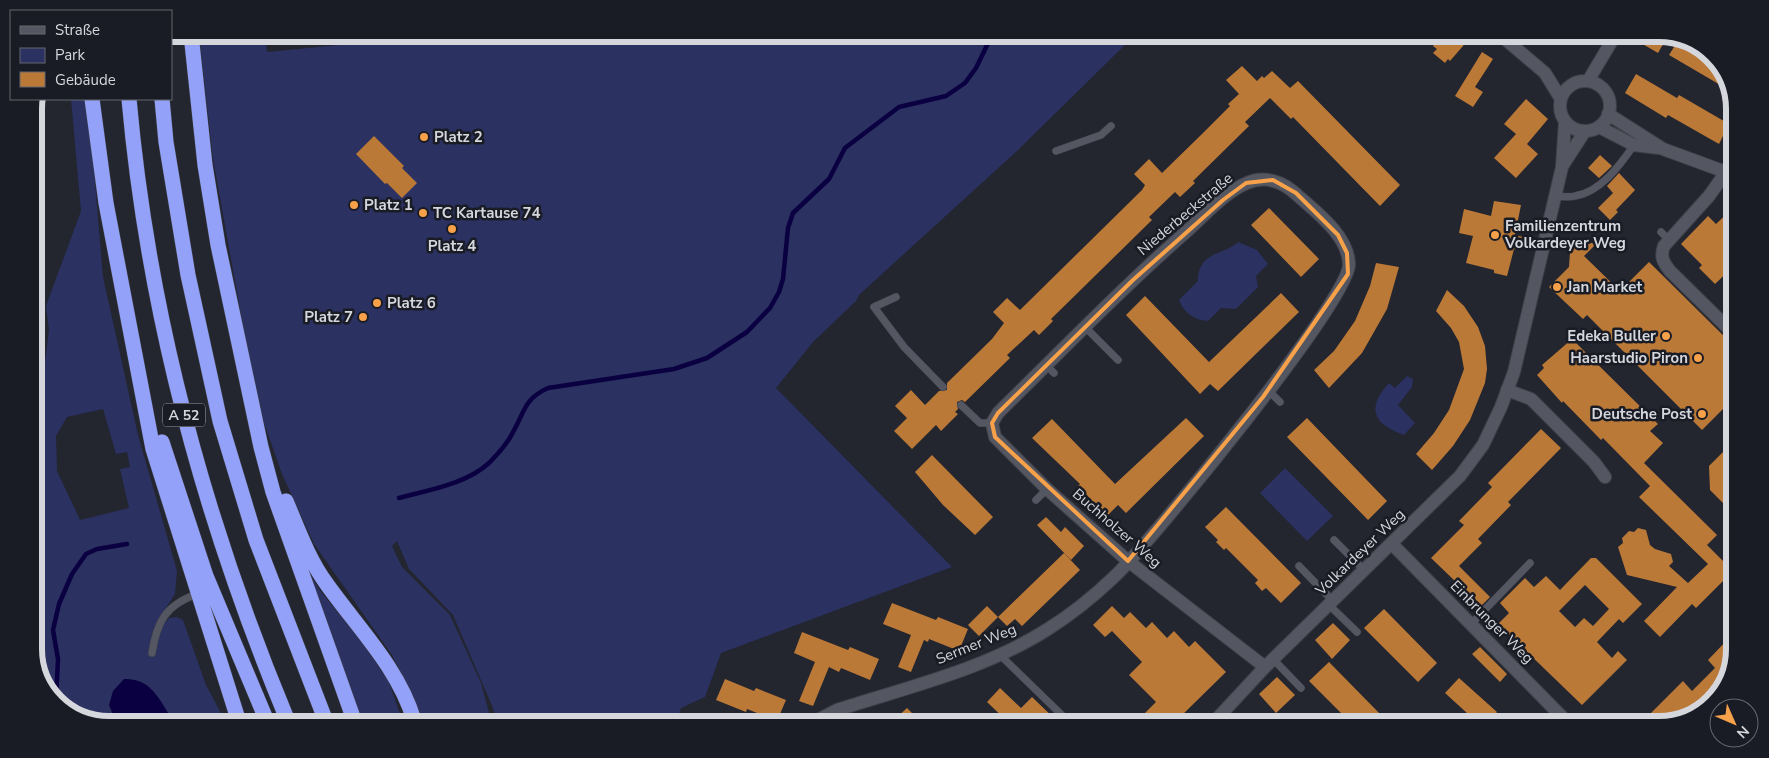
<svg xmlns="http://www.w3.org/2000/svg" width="1769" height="758" font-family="'Nunito Sans',sans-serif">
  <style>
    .green { fill: #2b3161; fill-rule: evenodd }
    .water { fill: #0a0041 }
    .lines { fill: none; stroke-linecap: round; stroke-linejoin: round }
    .stream { stroke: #0a0041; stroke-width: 4.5 }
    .building { fill: #bb7937; fill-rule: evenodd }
    .lane-casing { stroke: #40424a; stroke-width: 8 }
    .street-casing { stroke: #40424a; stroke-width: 14 }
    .secondary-casing { stroke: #40424a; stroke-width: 14 }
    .highway-casing { stroke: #40424a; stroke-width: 16 }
    .lane { stroke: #545762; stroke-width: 7 }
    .street { stroke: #545762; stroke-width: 12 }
    .secondary { stroke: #545762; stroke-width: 12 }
    .highway { stroke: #93a2f8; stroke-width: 15 }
    .marked { fill: none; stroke: #f7a14a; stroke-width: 4; stroke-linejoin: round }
    .poi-dot { fill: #f7a14a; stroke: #1a1c25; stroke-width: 2 }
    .labels { text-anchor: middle; stroke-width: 5; stroke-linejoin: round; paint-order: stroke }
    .shield { fill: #1a1c25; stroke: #9d9fa6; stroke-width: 1 }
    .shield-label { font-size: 14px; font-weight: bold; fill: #d5d7dd }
    .poi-label { font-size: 15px; font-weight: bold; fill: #d5d7dd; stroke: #1a1c25; text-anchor: start }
    .street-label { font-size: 15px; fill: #d5d7dd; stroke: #1a1c25 }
    .rim { fill: none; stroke: #d5d7dd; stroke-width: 6 }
  </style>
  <rect width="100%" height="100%" fill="#23252f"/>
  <path class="green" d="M 199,34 L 265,34 L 267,52 L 349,44 L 359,35 L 1133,37 L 1018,150 L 859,295 L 856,301 L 813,342 L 776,388 L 952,567 L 721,653 L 705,697 L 681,708 L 676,721 L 496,720 L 493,708 L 453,615 L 409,569 L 397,541 L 392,546 L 402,567 L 450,615 L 481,683 L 491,720 L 424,720 L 392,655 L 314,544 L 282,474 L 264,423 L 244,331 L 213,159 Z
    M 71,99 L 88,99 L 103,277 L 138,435 L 177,571 L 175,594 L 162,614 L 161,628 L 169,618 L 177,617 L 183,620 L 206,685 L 224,719 L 172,719 L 146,684 L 109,705 L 115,719 L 81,719 L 49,694 L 34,653 L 34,408 L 41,394 L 49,330 L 46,306 L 81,211 ZM 103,409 L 116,454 L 127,452 L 130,467 L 120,469 L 129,508 L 80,520 L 57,471 L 56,436 L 67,417 Z
    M 1238,242 L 1257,250 L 1268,264 L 1256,276 L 1258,287 L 1236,309 L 1221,308 L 1208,321 C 1194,320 1184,313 1179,300 L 1198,281 C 1198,251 1225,255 1238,242 Z
    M 1407,376 L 1413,379 L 1412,387 L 1398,405 L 1415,423 L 1404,435 C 1373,424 1366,408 1389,383 L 1395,388 Z
    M 1285,468 L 1333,516 L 1307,541 L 1260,493 Z
    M 304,564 L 319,589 L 363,644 L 389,682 L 402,720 L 360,720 Z"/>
  <path class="water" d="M 124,679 C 151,678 159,699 172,719 L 115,719 L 109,705 L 113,691 Z"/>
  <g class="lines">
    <path class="stream" d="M 399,498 C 429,490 466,484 489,463 C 498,454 508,443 513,432 C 525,411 524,399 548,388 L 674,369 L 707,358 L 747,332 L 770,308 L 779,292 L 783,279 L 788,228 L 793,213 L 829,179 L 845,148 L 899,107 L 946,96 L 965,83 L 976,68 L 991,37
      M 56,700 L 58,659 L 53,630 L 59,604 L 72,574 L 86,554 L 97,549 L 127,544"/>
  </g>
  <path class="building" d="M 1439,39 L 1469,39 L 1450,61 L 1448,59 L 1445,63 L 1433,53 L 1437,49 L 1433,46 Z
    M 1634,39 L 1666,39 L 1658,53 Z
    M 1679,39 L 1688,39 L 1722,67 L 1726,78 L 1722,86 L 1669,55 Z
    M 1482,52 L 1493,59 L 1475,87 L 1483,92 L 1473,107 L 1455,96 Z
    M 1242,66 L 1257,81 L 1262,76 L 1264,78 L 1272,71 L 1290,88 L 1298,81 L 1400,185 L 1380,206 L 1293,117 L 1291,119 L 1270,98 L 1245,122 L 1249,126 L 1193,181 L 1195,183 L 1180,197 L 1175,192 L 1149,217 L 1152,220 L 1051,319 L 1053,321 L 1039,335 L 1034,330 L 1007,355 L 1010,358 L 965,402 L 962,400 L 957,402 L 958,409 L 955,412 L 958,414 L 941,431 L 936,425 L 912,449 L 894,431 L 907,418 L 895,406 L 911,390 L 925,405 L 939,391 L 947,390 L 947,383 L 992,339 L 1004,323 L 993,312 L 1007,298 L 1020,310 L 1142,190 L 1145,185 L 1134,174 L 1149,159 L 1162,173 L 1202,134 L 1230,106 L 1228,104 L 1239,94 L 1226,80 Z
    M 1636,74 L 1677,98 L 1679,95 L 1729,124 L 1719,144 L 1668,115 L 1666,118 L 1625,93 Z
    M 1526,99 L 1548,119 L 1527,144 L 1538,154 L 1516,178 L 1494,158 L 1516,134 L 1504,124 Z
    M 374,136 L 404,166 L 402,168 L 417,183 L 402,198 L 387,183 L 385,184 L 356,154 Z
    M 1600,155 L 1612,166 L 1599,178 L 1588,168 Z
    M 1619,173 L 1635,190 L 1616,210 L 1618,212 L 1610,220 L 1598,208 L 1613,193 L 1607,186 Z
    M 1494,201 L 1521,205 L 1515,235 L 1523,237 L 1520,250 L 1514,249 L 1507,276 L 1494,273 L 1494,270 L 1466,263 L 1473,236 L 1459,233 L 1464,209 L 1491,216 Z
    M 1734,207 L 1734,266 L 1715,284 L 1699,268 L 1702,265 L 1681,244 L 1708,216 L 1716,224 Z
    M 1269,208 L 1319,259 L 1301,277 L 1251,225 Z
    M 1571,238 L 1596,244 L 1584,256 L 1620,291 L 1649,262 L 1733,345 L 1732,400 L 1702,430 L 1587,315 L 1583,319 L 1549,287 L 1569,267 Z
    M 1376,263 L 1399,267 L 1387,309 L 1362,353 L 1329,388 L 1314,370 L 1334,351 L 1355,321 L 1370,286 Z
    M 1447,290 L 1464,306 L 1478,327 L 1485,346 L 1487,369 L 1485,383 L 1470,420 L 1453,446 L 1432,470 L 1416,454 L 1434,433 L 1449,410 L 1464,369 L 1459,342 L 1451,328 L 1436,311 Z
    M 1281,293 L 1299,312 L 1218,391 L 1210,384 L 1200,394 L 1126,315 L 1145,296 L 1209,362 Z
    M 1572,339 L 1658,424 L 1650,431 L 1663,443 L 1644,463 L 1717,535 L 1707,545 L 1731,569 L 1731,573 L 1696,608 L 1692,604 L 1660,637 L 1644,621 L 1677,587 L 1627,575 L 1618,547 L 1623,543 L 1622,538 L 1629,531 L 1634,532 L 1638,528 L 1646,530 L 1650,545 L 1655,549 L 1671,554 L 1673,562 L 1669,566 L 1688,583 L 1708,564 L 1639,497 L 1650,486 L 1603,438 L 1601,440 L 1563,401 L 1562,403 L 1537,375 L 1544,368 L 1542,365 Z
    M 1186,418 L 1204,436 L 1126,513 L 1118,505 L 1107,516 L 1078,486 L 1080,484 L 1032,438 L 1052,419 L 1115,484 Z
    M 1307,418 L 1387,501 L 1368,520 L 1287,437 Z
    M 1541,429 L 1561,448 L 1508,502 L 1511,505 L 1478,539 L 1482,543 L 1459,566 L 1490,597 L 1481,606 L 1431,558 L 1464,525 L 1459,521 L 1492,487 L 1488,483 Z
    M 1732,443 L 1732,449 L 1731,511 L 1710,490 L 1709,466 Z
    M 932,455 L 993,517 L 975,535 L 943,505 L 915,472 Z
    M 1226,507 L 1301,583 L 1281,603 L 1266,588 L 1262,591 L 1255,583 L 1258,580 L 1226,548 L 1224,550 L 1216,542 L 1218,540 L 1205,527 Z
    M 1046,517 L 1061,532 L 1065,527 L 1084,546 L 1071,560 L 1037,525 Z
    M 1064,553 L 1080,570 L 1022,626 L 1015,619 L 1007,626 L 998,617 Z
    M 1591,558 L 1596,558 L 1642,604 L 1623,623 L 1619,619 L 1597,642 L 1612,658 L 1618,651 L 1627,660 L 1582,705 L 1498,624 L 1509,613 L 1500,603 L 1525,578 L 1534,587 L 1546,576 L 1560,590 ZM 1585,585 L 1609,609 L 1593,626 L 1584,618 L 1575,627 L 1559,611 Z
    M 892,603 L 936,620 L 938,617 L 968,629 L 959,651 L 929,639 L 928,642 L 924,640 L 911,672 L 898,667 L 911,635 L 883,624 Z
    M 987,606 L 998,617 L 979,636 L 968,625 Z
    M 1112,606 L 1124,618 L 1130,612 L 1146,628 L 1152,622 L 1167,638 L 1174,631 L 1189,647 L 1195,641 L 1226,672 L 1175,722 L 1136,722 L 1156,702 L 1129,675 L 1142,662 L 1112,631 L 1105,637 L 1093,625 Z
    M 1384,609 L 1437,663 L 1418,682 L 1364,628 Z
    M 1333,623 L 1350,640 L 1332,659 L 1315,640 Z
    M 802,632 L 848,650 L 850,647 L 879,659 L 870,680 L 841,668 L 839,672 L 829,667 L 813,706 L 799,701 L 815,662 L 794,653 Z
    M 1730,637 L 1730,677 L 1727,680 L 1724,676 L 1701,699 L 1707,705 L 1702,711 L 1659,724 L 1640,724 L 1683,681 L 1692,691 L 1715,668 L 1708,660 Z
    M 1480,647 L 1507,674 L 1500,682 L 1472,654 Z
    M 1329,662 L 1382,716 L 1375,723 L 1351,723 L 1309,681 Z
    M 1277,677 L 1295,695 L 1276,713 L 1259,694 Z
    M 1459,678 L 1497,712 L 1487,724 L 1479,724 L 1445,693 Z
    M 725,679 L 754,691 L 756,688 L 786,700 L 777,721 L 747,709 L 746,712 L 716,700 Z
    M 1000,688 L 1021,708 L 1032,697 L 1058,722 L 1008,722 L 987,702 Z
    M 907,708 L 921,722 L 893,721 Z"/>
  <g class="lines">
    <defs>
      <path id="lane" d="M 1673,39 L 1674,40
        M 1732,128 L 1735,130
        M 1056,151 L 1101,135 L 1111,126
        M 1726,172 L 1735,157
        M 1555,196 C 1561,196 1569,198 1575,196 C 1601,192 1620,165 1634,145
        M 1661,232 L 1669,240
        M 896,297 L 874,307 L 904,347 L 943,387
        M 1085,327 L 1118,360
        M 1046,365 L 1054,373
        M 1268,390 L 1280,402
        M 961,405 L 980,423 L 992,423
        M 1036,500 L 1047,489
        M 1334,540 L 1365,571
        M 1299,566 L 1333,601
        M 1329,605 L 1357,632
        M 1471,624 L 1530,563
        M 152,653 C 157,621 166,605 197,594
        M 1000,655 L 1069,722
        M 1273,659 L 1301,688"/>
      <path id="street" d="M 1608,114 L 1663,149 L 1734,175
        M 1599,127 L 1634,145 L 1659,148
        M 1726,172 L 1709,196 L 1664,246 C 1660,257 1663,262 1670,271 L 1733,333
        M 1507,390 L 1531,399 L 1594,462 L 1605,477
        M 1392,544 L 1569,724
        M 816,721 L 837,710 C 908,687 986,669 1048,629 C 1072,614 1094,596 1114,577 C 1150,543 1350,299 1349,264 C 1348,235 1316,212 1296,194 C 1283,182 1265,175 1247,183 C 1225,192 1205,215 1187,231 C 1121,289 1060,352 998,413 L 992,423 L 995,437 L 1047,489 L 1128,561 L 1265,667"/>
      <path id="secondary" d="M 1505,39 L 1545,73 L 1561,99
        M 1588,81 L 1613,39
        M1560 106a25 25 0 1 1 50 0a25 25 0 1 1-50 0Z
        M 1563,165 L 1585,131
        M 1213,723 L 1265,667 L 1460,476 L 1483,445 L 1501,407 L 1514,372 L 1562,167 L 1565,122"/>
      <path id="highway" d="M 191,34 L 205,165 L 218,245 L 261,447 L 273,492 L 354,720
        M 92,99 L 106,203 L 153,449 L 238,719
        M 129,99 C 148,312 205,522 287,719
        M 162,99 L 166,142 L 188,275 L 220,421 L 256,540 L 325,719
        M 162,442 L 206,576 L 266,719
        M 286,501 C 298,529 308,558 326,583 C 357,627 398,667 414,720"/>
    </defs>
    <use href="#lane" class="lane-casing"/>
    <use href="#street" class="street-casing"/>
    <use href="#secondary" class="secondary-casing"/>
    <use href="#highway" class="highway-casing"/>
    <use href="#lane" class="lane"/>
    <use href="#street" class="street"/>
    <use href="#secondary" class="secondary"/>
    <use href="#highway" class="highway"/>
  </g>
  <path class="marked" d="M 1273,180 L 1296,193 L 1338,235 L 1347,253 L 1348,274 L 1263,397 L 1128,561 L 995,437 L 992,423 L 998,413 L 1133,280 L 1223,200 L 1246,183 Z"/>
  <g class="poi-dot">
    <circle cx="424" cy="137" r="5"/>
    <circle cx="354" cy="205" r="5"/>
    <circle cx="423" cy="213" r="5"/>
    <circle cx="452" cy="229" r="5"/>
    <circle cx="1495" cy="235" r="5"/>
    <circle cx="1557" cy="287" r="5"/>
    <circle cx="377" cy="303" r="5"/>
    <circle cx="363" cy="317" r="5"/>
    <circle cx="1666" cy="336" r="5"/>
    <circle cx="1698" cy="358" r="5"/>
    <circle cx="1702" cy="414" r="5"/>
  </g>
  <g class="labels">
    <rect class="shield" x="163" y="403.5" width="42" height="23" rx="4"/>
    <g class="shield-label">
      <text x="184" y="420">A 52</text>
    </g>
    <g class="poi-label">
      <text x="434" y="142">Platz 2</text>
      <text x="364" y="210">Platz 1</text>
      <text x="433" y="218">TC Kartause 74</text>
      <text x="1505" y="231">Familienzentrum<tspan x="1505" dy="17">Volkardeyer Weg</tspan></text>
      <text x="452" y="251" text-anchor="middle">Platz 4</text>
      <text x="1567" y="292">Jan Market</text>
      <text x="387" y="308">Platz 6</text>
      <text x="353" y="322" text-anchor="end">Platz 7</text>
      <text x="1656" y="341" text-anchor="end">Edeka Buller</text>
      <text x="1688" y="363" text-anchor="end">Haarstudio Piron</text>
      <text x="1692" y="419" text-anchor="end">Deutsche Post</text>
    </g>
    <g class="street-label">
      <text transform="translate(1185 214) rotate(-40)" y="5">Niederbeckstraße</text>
      <text transform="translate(1117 528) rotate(41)" y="5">Buchholzer Weg</text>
      <text transform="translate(1360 552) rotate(-44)" y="5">Volkardeyer Weg</text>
      <text transform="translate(1492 622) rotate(45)" y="5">Einbrunger Weg</text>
      <text transform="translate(976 644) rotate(-22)" y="5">Sermer Weg</text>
    </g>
  </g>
  <path d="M0 0H1769V758H0ZM109 42H1659A67 67 0 0 1 1726 109V649A67 67 0 0 1 1659 716H109A67 67 0 0 1 42 649V109A67 67 0 0 1 109 42Z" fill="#1a1c25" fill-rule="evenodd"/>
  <path class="rim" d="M109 42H1659A67 67 0 0 1 1726 109V649A67 67 0 0 1 1659 716H109A67 67 0 0 1 42 649V109A67 67 0 0 1 109 42Z"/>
  <rect x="10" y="10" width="162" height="90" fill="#1a1c25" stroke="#65676f"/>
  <rect x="20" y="26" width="25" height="8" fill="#545762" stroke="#65676f"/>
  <text x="55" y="35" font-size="15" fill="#d5d7dd">Straße</text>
  <rect x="20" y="48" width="25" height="15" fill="#2b3161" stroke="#65676f"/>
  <text x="55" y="60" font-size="15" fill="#d5d7dd">Park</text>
  <rect x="20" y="72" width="25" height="15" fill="#bb7937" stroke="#65676f"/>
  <text x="55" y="85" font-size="15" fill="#d5d7dd">Gebäude</text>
  <g transform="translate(1734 723) rotate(135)"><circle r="24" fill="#1a1c25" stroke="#65676f"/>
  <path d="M0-4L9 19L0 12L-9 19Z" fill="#f7a14a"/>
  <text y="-8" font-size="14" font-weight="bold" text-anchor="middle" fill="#d5d7dd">N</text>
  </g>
</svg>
